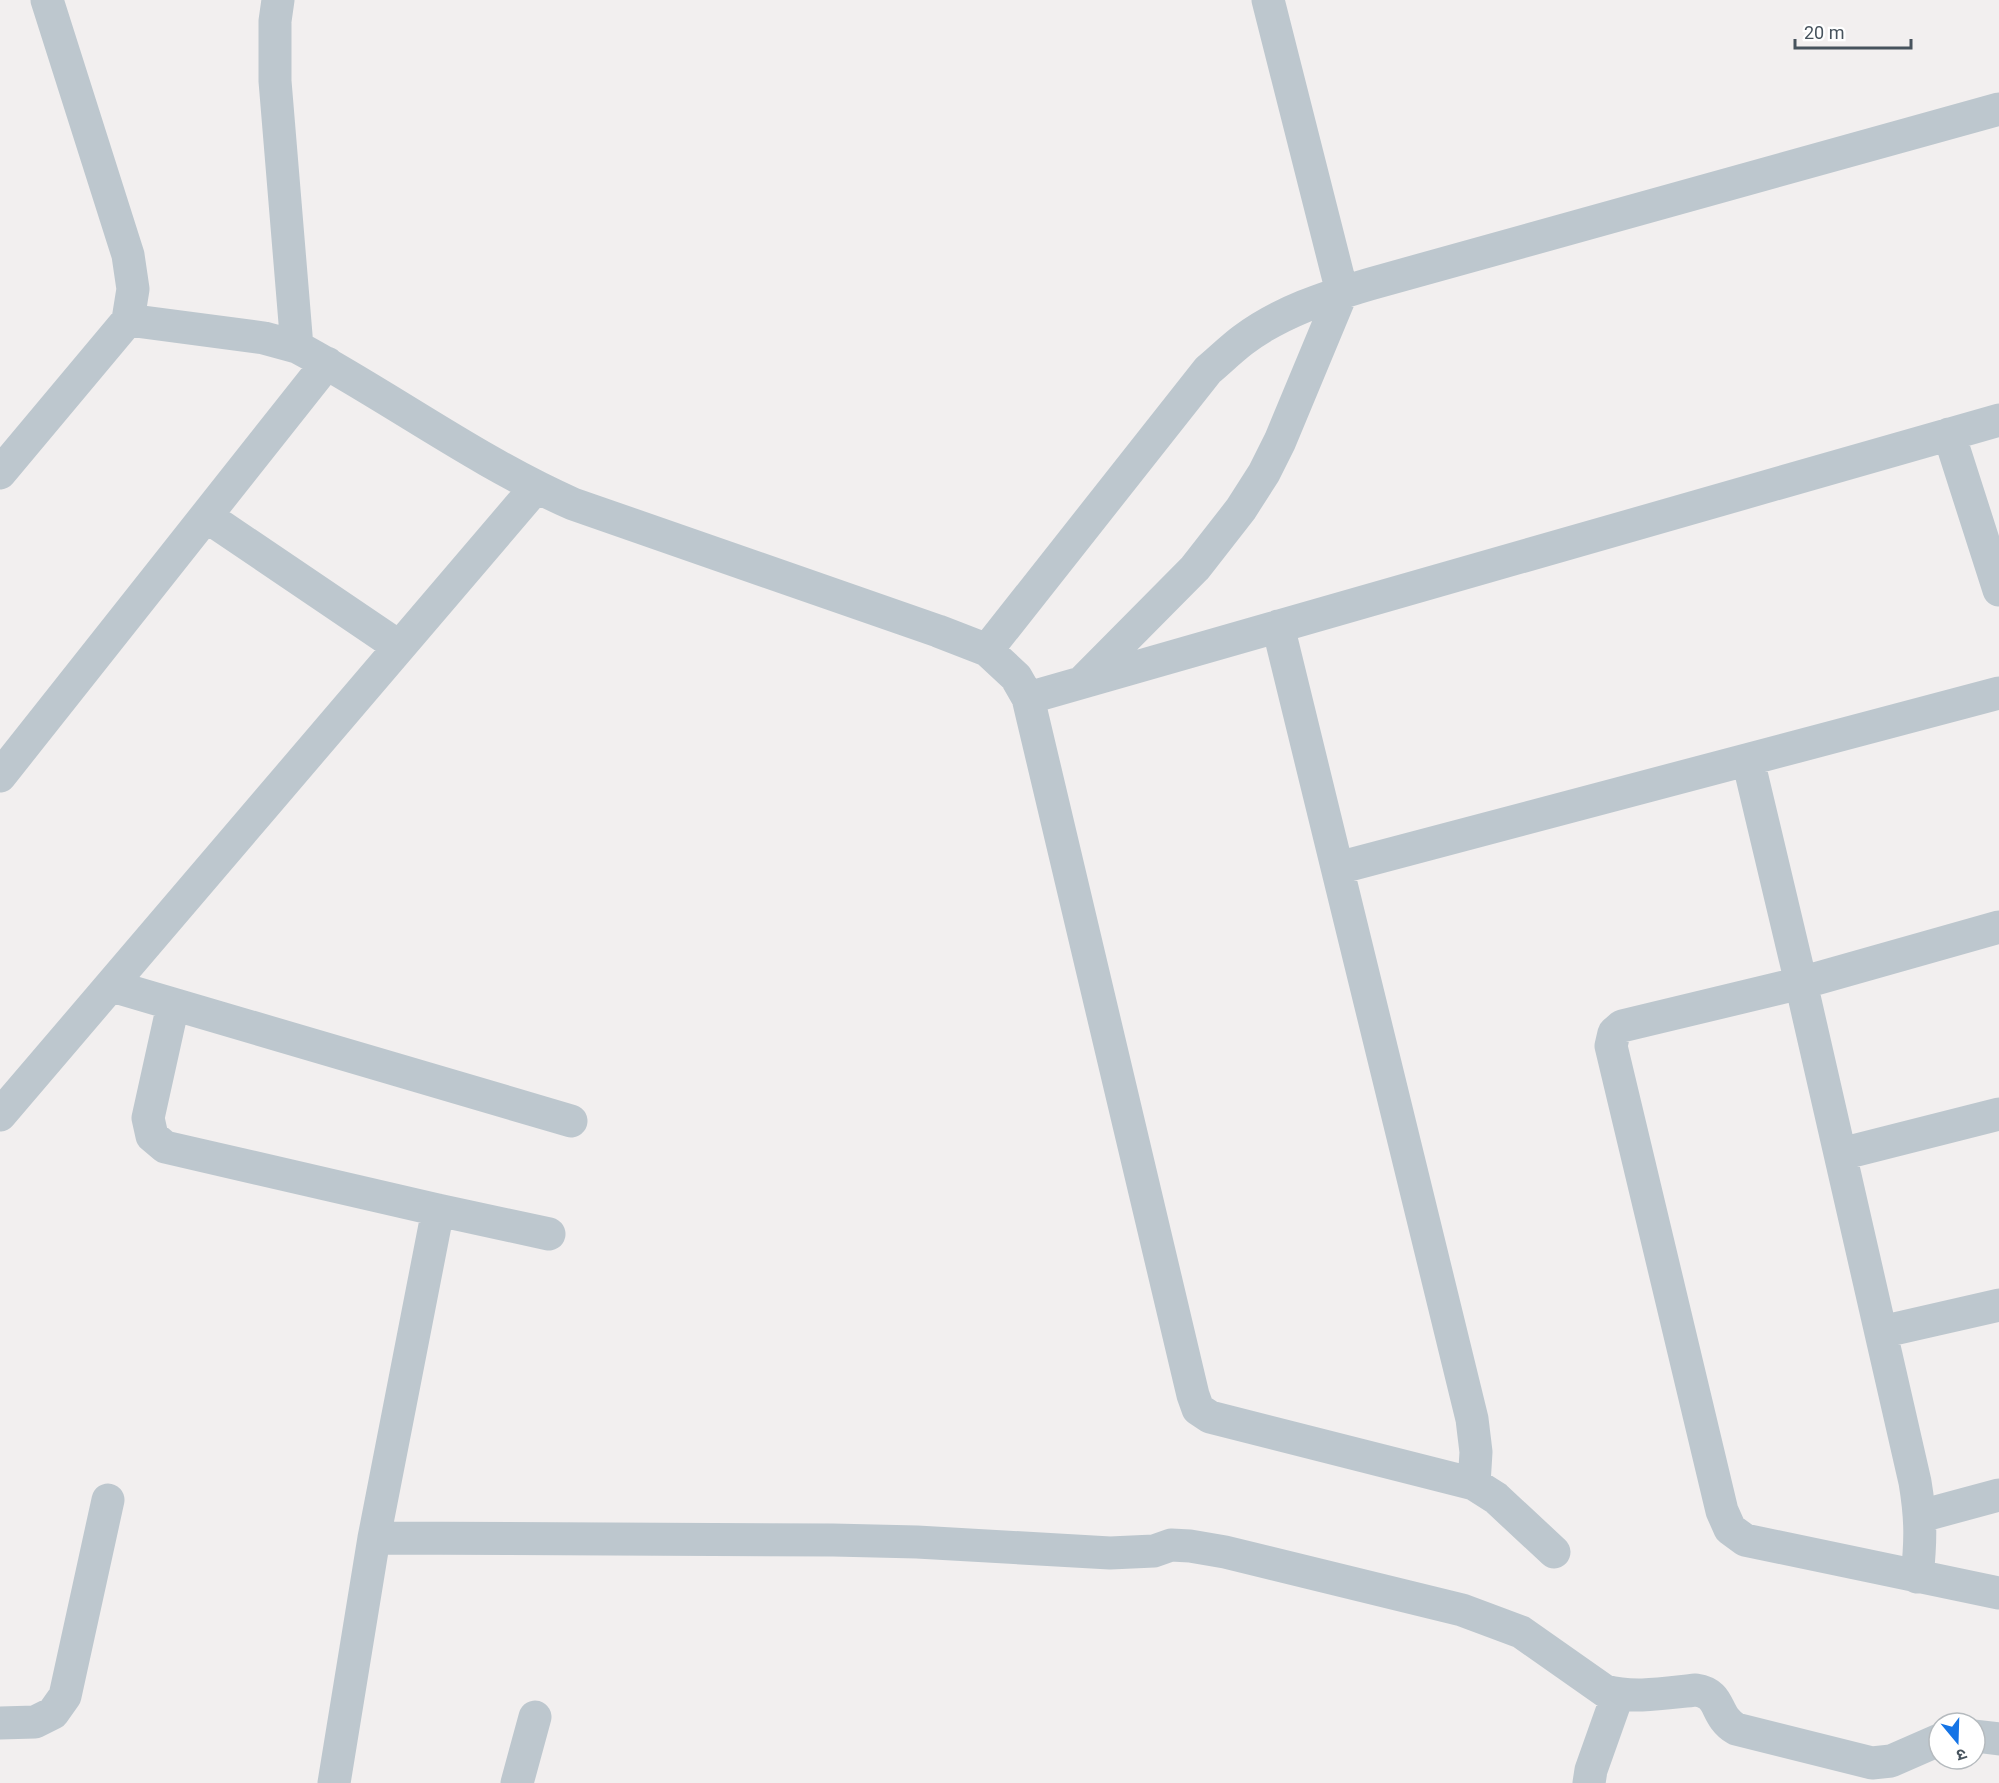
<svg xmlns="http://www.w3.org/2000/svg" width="1999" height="1783" font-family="Roboto,'Noto Sans Devanagari',sans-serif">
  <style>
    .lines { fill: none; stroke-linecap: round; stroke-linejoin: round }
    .minor { stroke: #bdc7ce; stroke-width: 33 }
  </style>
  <rect width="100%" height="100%" fill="#f2efef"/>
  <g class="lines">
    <path class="minor" d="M 278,0 L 275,21 L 275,81 L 297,347
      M 128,320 L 264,338 L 297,347 C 390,397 476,461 573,504 L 938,631 L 987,650 L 1016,677 L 1028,698 L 1193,1395 L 1198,1409 L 1210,1417 L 1474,1484 L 1496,1498 L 1554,1552
      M 1949,434 L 1999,590
      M 0,473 L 128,320 L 133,289 L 128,255 L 47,0
      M 206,516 L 398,646
      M 1278,626 L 1472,1419 L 1476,1452 L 1474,1484
      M 987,650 L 1208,370 C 1220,360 1231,349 1243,340 C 1280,312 1326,297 1370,284 L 1999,109
      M 1084,680 L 1195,568 L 1241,509 L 1264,473 L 1280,441 L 1342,292 L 1268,0
      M 1028,698 L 1999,420
      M 1748,760 L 1801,983 L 1915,1482 C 1921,1518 1921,1540 1917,1577
      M 0,776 L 327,363
      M 1338,868 L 1999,693
      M 1999,927 L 1801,983 L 1622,1026 L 1614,1033 L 1611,1046 L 1722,1511 L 1730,1529 L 1745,1540 L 1999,1593
      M 112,986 L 571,1121
      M 173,1005 L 148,1118 L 152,1136 L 165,1147 L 438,1210 L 549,1234
      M 0,1115 C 180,907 356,695 536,487
      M 1841,1154 L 1999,1114
      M 1881,1332 L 1999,1305
      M 1921,1516 L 1999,1495
      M 374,1538 L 833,1540 L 917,1542 L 1110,1553 L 1154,1551 L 1171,1545 L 1190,1546 L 1225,1552 L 1462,1610 L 1521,1632 L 1605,1691 C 1634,1699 1666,1693 1696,1690 C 1723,1694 1713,1715 1736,1729 L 1872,1763 L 1891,1761 L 1939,1740
      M 0,1723 L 35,1722 L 53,1713 L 65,1696 L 108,1500
      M 1975,1736 L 1999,1739
      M 334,1783 L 374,1538 L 438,1210
      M 517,1783 L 535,1717
      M 1589,1783 L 1591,1770 L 1618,1694"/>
  </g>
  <g transform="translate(1957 1741) rotate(161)"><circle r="28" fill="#ffffff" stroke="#b5babe" stroke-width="1.5"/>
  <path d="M0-4.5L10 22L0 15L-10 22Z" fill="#1574e6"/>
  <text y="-9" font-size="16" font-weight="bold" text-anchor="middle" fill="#47535d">उ</text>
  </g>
  <path d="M1795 39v9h116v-9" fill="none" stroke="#47535d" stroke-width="3"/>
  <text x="1804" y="39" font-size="18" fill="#47535d" stroke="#ffffff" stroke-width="4.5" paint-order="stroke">20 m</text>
</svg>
